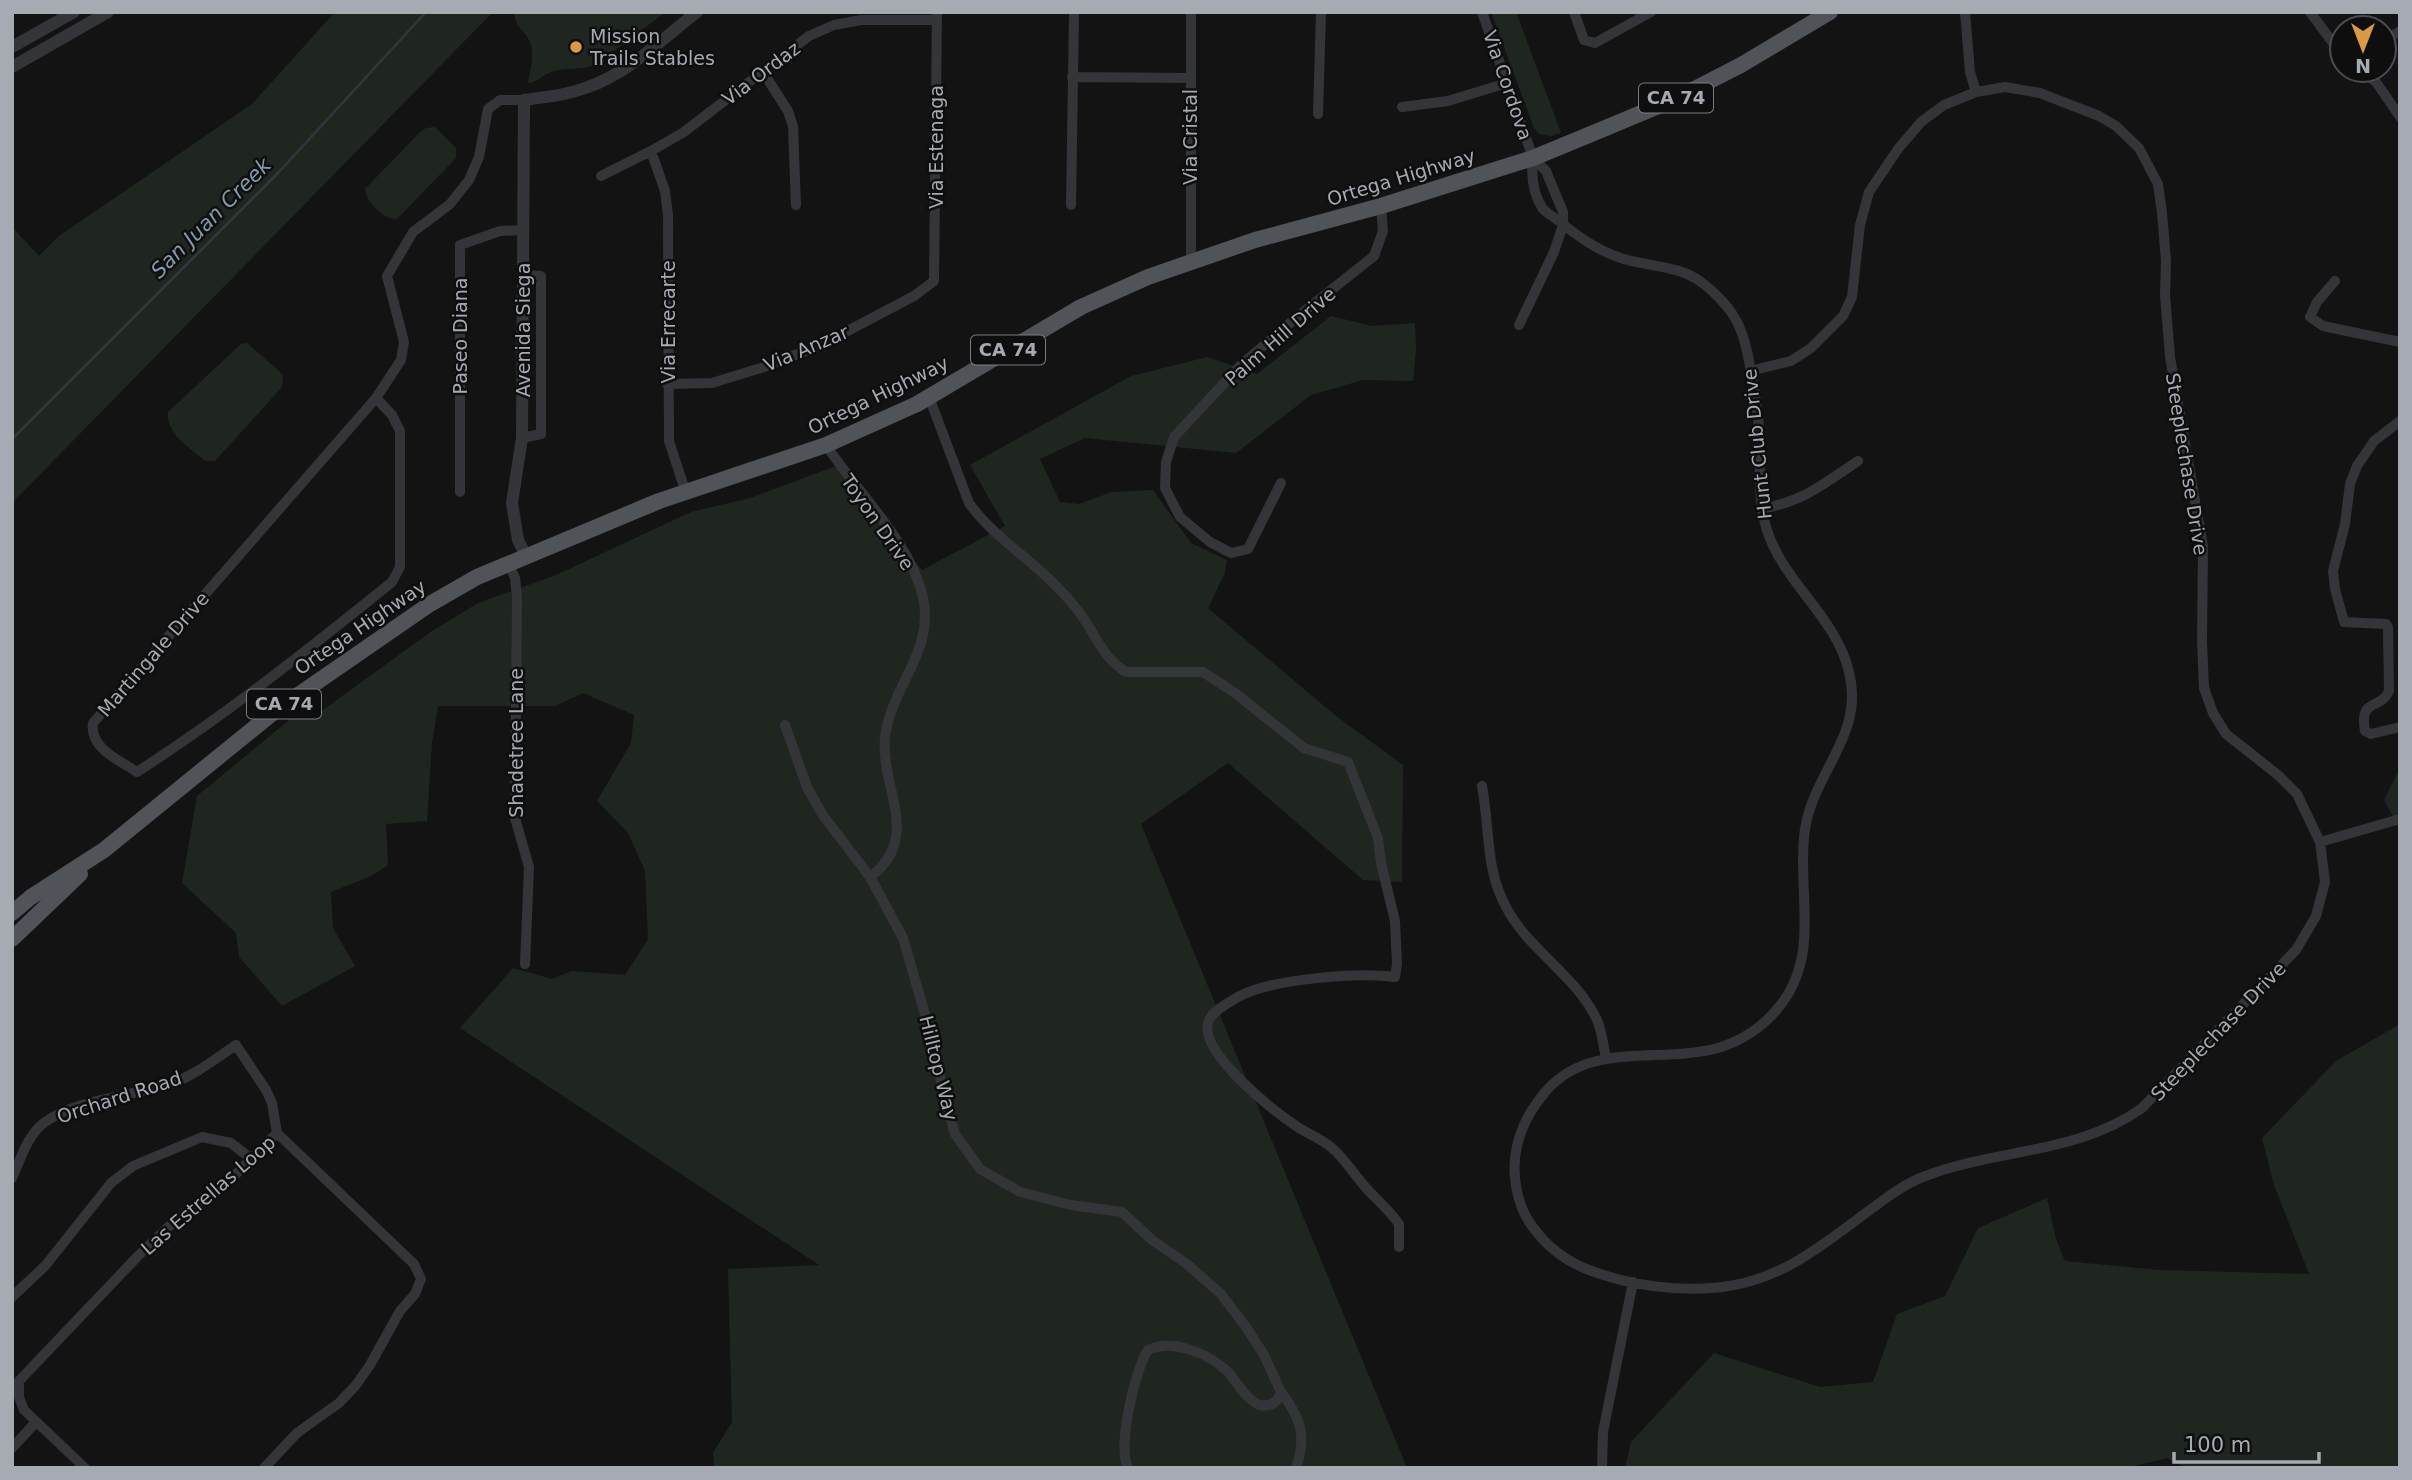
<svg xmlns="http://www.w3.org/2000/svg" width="2412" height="1480" font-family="'DejaVu Sans',sans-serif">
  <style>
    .green { fill: #1f2620 }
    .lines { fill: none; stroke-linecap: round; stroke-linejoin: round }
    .stream { stroke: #30383d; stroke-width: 2.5 }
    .minor { stroke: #343538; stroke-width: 10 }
    .tertiary { stroke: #343538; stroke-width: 12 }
    .primary { stroke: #505357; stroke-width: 16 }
    .poi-dot { fill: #da9944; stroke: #0e0e0f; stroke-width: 2.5 }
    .labels { text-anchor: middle; stroke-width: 5; stroke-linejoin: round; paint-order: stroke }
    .shield { fill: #0e0e0f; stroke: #787c82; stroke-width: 2 }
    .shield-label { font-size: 18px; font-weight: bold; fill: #a6abb3 }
    .poi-label { font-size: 19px; fill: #a6abb3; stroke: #0e0e0f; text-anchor: start }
    .street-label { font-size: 19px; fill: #a6abb3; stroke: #0e0e0f }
    .water-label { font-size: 21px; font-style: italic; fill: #819baa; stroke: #0e0e0f }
  </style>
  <rect width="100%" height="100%" fill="#131314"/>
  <path class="green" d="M 335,12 L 493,12 L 12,503 L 12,227 L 39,256 L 59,236 L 252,104 Z
    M 514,12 L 666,12 L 595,65 C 580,71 563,66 549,73 C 540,77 538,82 528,83 C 530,70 535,55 530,42 C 525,29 515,29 514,12 Z
    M 1491,12 L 1516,12 L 1561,133 L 1551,136 L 1539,134 L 1534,128 Z
    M 435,127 L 456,148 L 456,158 L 401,215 L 396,219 C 383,219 366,202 365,189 L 420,132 L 426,128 Z
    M 1331,316 L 1372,326 L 1415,323 L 1416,351 L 1413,381 L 1363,380 L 1311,395 L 1236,453 L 1085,438 L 1040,459 L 1060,502 L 1079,504 L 1112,492 L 1153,490 L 1191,543 L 1227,560 L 1225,573 L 1208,608 L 1336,716 L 1403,765 L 1402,882 L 1363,880 L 1228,763 L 1141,824 L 1407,1468 L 714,1468 L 713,1453 L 732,1422 L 728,1269 L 819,1265 L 460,1028 L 513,968 L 552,979 L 572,971 L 625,975 L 648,939 L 645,871 L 628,833 L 597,801 L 631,743 L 634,715 L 583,693 L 555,706 L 438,706 L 432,743 L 427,821 L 386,824 L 388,865 L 371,876 L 331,892 L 333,928 L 355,966 L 282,1006 L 239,957 L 236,933 L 182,883 L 197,796 L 294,716 L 316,715 L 432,631 L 478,603 L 556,575 L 691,512 L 750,498 L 836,466 L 922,570 L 1005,526 L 970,465 L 1131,376 L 1207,357 L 1257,374 Z
    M 247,343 L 279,371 L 283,376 L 282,387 L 215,461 L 205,461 C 190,448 166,434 168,412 L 241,344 Z
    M 2400,768 L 2400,830 L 2384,800 Z
    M 2400,1024 L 2400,1468 L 2186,1468 L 2167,1458 L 2126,1468 L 1625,1468 L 1631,1442 L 1714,1353 L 1820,1387 L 1873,1382 L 1897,1314 L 1945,1296 L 1978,1228 L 2047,1198 L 2056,1239 L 2065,1261 L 2159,1270 L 2309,1274 L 2274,1185 L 2262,1138 L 2336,1061 Z"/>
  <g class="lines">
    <path class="stream" d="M 12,439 L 278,173 L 426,12"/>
    <path class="minor" d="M 1191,12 L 1191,261
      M 1482,12 L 1533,158 L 1546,171 L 1563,212 L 1563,225 L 1554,252 L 1519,325
      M 1574,12 L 1584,40 L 1595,43 L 1651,12
      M 1965,12 L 1970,72 L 1976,92
      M 2310,12 L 2342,55
      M 2384,41 L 2400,31
      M 2359,70 L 2376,82 L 2400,117
      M 763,72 L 788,111 L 793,126 L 796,205
      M 1072,77 L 1191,78
      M 1402,107 L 1448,101 L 1507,83
      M 1318,114 L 1321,12
      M 651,151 L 665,191 L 668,215 L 669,441 L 686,493
      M 1533,158 C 1531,175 1533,194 1543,209 C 1545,211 1556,219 1559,221 C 1581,239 1604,255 1632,261 C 1656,267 1681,267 1701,282 C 1711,289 1724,302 1731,312 C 1741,326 1746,344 1749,361 C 1753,385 1759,409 1759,433 C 1761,465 1757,496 1766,527 C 1782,582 1836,616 1849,672 C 1865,735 1814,771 1805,829 C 1796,888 1821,951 1782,1003 C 1766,1025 1742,1042 1714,1049 C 1658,1063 1590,1041 1546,1091 C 1532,1108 1522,1124 1517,1146 C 1511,1172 1516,1204 1532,1226 C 1547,1247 1565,1261 1589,1270 C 1631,1286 1679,1292 1723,1287 C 1784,1279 1822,1245 1870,1210 C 1886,1198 1904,1184 1923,1177 C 1994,1149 2079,1154 2142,1108 L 2296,950 L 2316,916 L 2325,882 L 2320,842 L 2297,794 L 2278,775 L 2226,734 L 2213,713 L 2204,688 L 2202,641 L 2203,547 L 2170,357 L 2165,295 L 2166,261 L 2162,213 L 2158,184 L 2139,148 L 2116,126 L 2099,116 L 2040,93 L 2005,87 L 1976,92 L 1944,105 L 1921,122 L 1898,149 L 1869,192 L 1860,225 L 1852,297 L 1843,316 L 1811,348 L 1791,361 L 1750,371
      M 601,176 L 651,151 L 684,132 L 809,36 L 834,25 L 861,20 L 937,20
      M 1071,205 L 1074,12
      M 2335,281 L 2317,302 L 2310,317 L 2323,326 L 2400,342
      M 667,384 L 712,383 L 764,367 L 821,345 L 914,296 L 934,281 L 937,12
      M 929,397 L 969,503 C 993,537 1030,558 1059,589 C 1070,600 1081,613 1089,627 C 1100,645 1107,660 1126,672 L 1203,672 L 1235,693 L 1304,748 L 1348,762 L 1378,838 L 1381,863 L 1395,921 L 1397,964 L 1395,977 C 1357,972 1271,979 1238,997 C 1228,1003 1214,1010 1209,1020 C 1195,1050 1274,1111 1296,1126 C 1308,1134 1322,1139 1332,1148 C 1346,1160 1355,1176 1367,1189 C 1378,1201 1390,1211 1399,1224 L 1399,1247
      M 376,398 L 93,723 C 89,748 119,760 137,772 C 226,715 309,649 392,582 L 400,567 L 400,431 L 392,415 L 376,398 L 401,360 L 404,342 L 387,276 L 413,232 L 450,204 L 469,180 L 479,157 L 488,109 L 500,100 L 524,100
      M 2400,421 L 2374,441 L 2357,466 L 2350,484 L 2345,524 L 2333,571 L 2335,589 L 2344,622 L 2386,624 L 2388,627 L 2389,691 C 2380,711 2359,697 2365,731 L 2371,734 L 2400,727
      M 522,438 L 541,434 L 541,276 L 523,275
      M 826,445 C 857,492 910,541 923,597 C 935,653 890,687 885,738 C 880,787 923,838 870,877
      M 1281,483 L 1248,549 L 1231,553 L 1210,542 L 1180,517 L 1165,488 L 1166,462 L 1174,437 L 1241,365 L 1297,317 L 1374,256 L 1383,231 L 1381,206
      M 460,492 L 460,245 L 500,231 L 523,230
      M 1762,509 C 1806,500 1822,485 1858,461
      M 508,563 L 515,578 L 517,596 L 515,818 L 529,867 L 525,964
      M 785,725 L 807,787 L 822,814 L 870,877 L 903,938 L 935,1049 L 943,1092 L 955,1134 L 980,1169 L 1020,1192 L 1071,1205 L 1122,1212 L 1152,1240 L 1187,1264 L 1221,1294 L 1246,1327 L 1264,1355 L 1281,1392 C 1278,1403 1270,1407 1259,1405 C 1245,1398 1239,1385 1229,1373 C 1210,1354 1173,1338 1148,1350 C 1135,1369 1117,1447 1128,1468
      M 1482,786 C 1490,828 1485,869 1506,907 C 1529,951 1576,975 1597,1020 C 1602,1031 1603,1046 1606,1057
      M 2320,842 L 2400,819
      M 12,1178 C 21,1159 27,1135 45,1122 C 78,1099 132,1096 170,1084 C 194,1076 215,1059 236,1045 L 266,1090 L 272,1103 L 277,1133
      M 12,1297 L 45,1266 L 111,1183 L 133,1166 L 202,1137 L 231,1143 L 250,1158
      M 1281,1392 C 1301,1419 1307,1435 1296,1468
      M 12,1448 L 36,1422
      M 85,1468 L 24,1410 L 19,1397 L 19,1381 L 138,1256 L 167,1228 L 232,1178 L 277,1133
      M 264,1468 L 297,1433 L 339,1403 L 356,1385 L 370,1365 L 400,1311 L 415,1294 L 421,1279 L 414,1264 L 277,1133
      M 1602,1468 L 1603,1432 L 1633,1282"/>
    <path class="tertiary" d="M 12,47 L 74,12
      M 12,67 L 108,12
      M 526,556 L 518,540 L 512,503 L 522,438 L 524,100 C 546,97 567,95 588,87 C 629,73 663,38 697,12"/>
    <path class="primary" d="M 12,913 L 31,897 L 104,850 L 275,711 L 430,604 L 477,577 L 659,501 L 826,445 L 917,404 L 1081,307 L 1148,277 L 1255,240 L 1381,206 L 1533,158 L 1608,127 L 1675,99 L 1741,65 L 1830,12
      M 12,939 L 80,874"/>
  </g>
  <circle class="poi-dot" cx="576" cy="47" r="7"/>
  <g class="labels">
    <g class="shield">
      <rect x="1639" y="83.5" width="74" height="29" rx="5"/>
      <rect x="971" y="335.5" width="74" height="29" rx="5"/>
      <rect x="247" y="689.5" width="74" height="29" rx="5"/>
    </g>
    <g class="shield-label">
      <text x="1676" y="104">CA 74</text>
      <text x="1008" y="356">CA 74</text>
      <text x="284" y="710">CA 74</text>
    </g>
    <g class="poi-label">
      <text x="590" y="43">Mission<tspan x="590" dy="22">Trails Stables</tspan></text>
    </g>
    <g class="street-label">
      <text transform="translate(761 73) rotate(-37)" y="7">Via Ordaz</text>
      <text transform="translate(1508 85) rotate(71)" y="7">Via Cordova</text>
      <text transform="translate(1190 137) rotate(-90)" y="7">Via Cristal</text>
      <text transform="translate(936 147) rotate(-90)" y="7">Via Estenaga</text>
      <text transform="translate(1401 177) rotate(-17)" y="7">Ortega Highway</text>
      <text transform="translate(668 322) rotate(-90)" y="7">Via Errecarte</text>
      <text transform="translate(523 330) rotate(-90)" y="7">Avenida Siega</text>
      <text transform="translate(460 336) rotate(-90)" y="7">Paseo Diana</text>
      <text transform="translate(1280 336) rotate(-41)" y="7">Palm Hill Drive</text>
      <text transform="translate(806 348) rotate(-23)" y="7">Via Anzar</text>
      <text transform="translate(878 395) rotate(-26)" y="7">Ortega Highway</text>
      <text transform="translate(1757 444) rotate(-96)" y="7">Hunt Club Drive</text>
      <text transform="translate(2187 464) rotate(81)" y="7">Steeplechase Drive</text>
      <text transform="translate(878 522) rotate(55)" y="7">Toyon Drive</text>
      <text transform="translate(360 627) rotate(-34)" y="7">Ortega Highway</text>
      <text transform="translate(153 654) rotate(-49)" y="7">Martingale Drive</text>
      <text transform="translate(516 743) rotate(-90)" y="7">Shadetree Lane</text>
      <text transform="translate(2218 1031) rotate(-46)" y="7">Steeplechase Drive</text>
      <text transform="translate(939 1068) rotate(76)" y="7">Hilltop Way</text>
      <text transform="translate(119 1097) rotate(-18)" y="7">Orchard Road</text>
      <text transform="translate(208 1195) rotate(-41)" y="7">Las Estrellas Loop</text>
    </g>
    <g class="water-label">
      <text transform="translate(211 218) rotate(-45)" y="7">San Juan Creek</text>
    </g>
  </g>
  <rect width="2412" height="1480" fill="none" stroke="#a6abb3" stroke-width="28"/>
  <g transform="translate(2363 49) rotate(180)"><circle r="33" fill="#0e0e0f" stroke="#4b4d51" stroke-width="2"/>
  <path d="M0-5L12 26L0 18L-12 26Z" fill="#da9944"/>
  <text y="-10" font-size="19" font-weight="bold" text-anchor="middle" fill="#a6abb3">N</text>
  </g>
  <path d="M2174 1452v10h145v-10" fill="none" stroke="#a6abb3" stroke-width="3.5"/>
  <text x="2184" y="1452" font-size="21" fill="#a6abb3" stroke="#0e0e0f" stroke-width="5" paint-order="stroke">100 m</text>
</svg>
